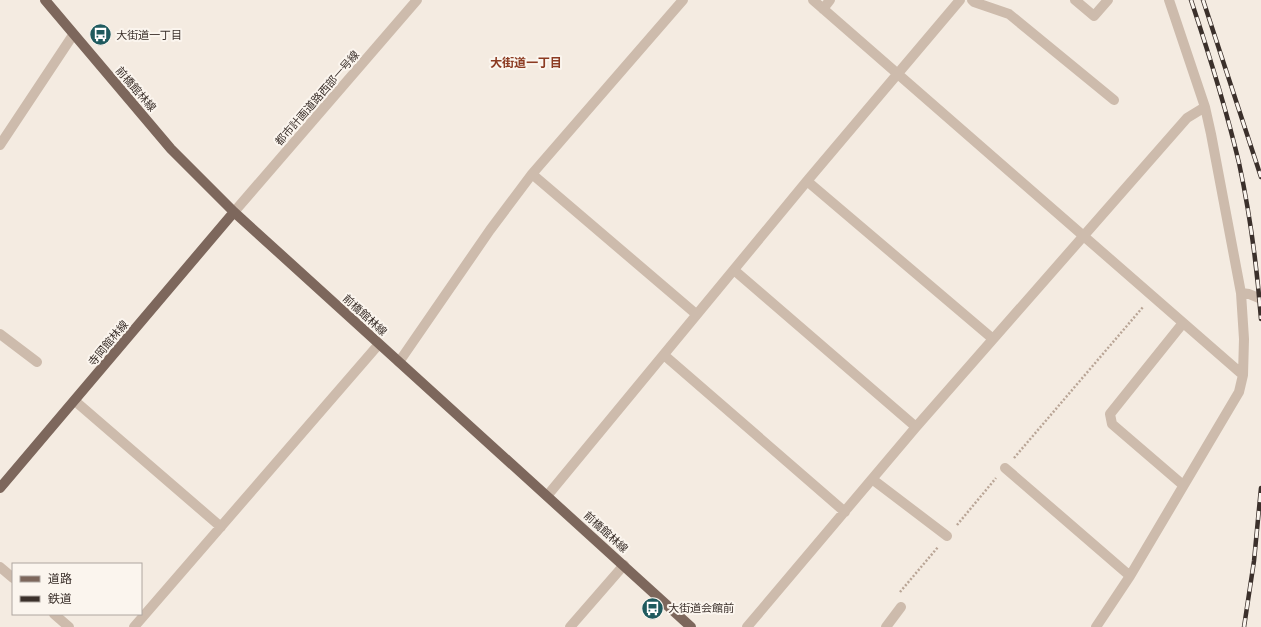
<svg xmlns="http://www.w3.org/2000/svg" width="1261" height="627" font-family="'IBM Plex Sans','Noto Sans JP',sans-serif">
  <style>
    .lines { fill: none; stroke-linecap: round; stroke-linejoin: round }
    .path { stroke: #b9a596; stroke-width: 2.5; stroke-dasharray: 2 2; stroke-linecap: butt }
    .minor { stroke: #cdbbac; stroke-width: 10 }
    .major { stroke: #7d675c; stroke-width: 10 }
    .rail-casing { stroke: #3b302b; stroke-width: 4.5 }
    .rail { stroke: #fbf5ee; stroke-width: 3; stroke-dasharray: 9; stroke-linecap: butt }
    .labels { text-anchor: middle; stroke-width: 4; stroke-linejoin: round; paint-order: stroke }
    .poi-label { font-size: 11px; fill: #3b302b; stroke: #fbf5ee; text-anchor: start }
    .street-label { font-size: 11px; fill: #3b302b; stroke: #fbf5ee }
    .neighbourhood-label { font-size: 12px; font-weight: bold; fill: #8c3b22; stroke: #fbf5ee }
  </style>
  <rect width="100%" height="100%" fill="#f4ebe1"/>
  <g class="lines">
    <path class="path" d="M 1014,458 L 1143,307
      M 957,525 L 996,478
      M 900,592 L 938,547"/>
    <path class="minor" d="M 813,0 L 1243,375 L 1239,392 L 1130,576 L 1096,627
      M 972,0 L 974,2 L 1009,14 L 1114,100
      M 1075,0 L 1094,16 L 1108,0
      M 1169,0 L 1205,107 L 1211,134 L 1241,293 L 1244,339 L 1243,375
      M 823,9 L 830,0
      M 0,145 L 73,35
      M 532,174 L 696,314
      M 807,181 L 993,339
      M 234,212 L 417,0
      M 734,270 L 916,427
      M 1241,293 L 1249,294 L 1261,299
      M 0,334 L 37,362
      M 664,355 L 845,512
      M 399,362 L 490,230 L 532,174 L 683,0
      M 75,401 L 221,527
      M 1005,468 L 1130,576
      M 872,479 L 947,536
      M 1183,485 L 1112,424 L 1110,414 L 1183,323
      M 547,496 L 807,181 L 960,0
      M 0,567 L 13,578
      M 54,614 L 69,627
      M 134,627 L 379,344
      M 570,627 L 624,565
      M 747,627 L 916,427 L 1187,118 L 1205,107
      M 886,627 L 901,607"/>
    <path class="major" d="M 45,0 L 171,149 L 234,212 L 691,627
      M 0,488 L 234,212"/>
    <defs>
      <path id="rail" d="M 1191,0 C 1209,54 1226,108 1239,163 C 1250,214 1257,267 1261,319
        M 1203,0 L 1261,177
        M 1244,627 L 1254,561 L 1261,488"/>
    </defs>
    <use href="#rail" class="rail-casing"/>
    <use href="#rail" class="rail"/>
  </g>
  <defs>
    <symbol id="bus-disc" viewBox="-11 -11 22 22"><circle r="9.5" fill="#1f5a5e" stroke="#fbf5ee"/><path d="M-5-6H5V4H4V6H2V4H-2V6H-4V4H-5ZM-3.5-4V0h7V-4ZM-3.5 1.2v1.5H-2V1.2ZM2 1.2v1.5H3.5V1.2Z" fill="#fff"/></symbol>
  </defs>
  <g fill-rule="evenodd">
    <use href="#bus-disc" x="88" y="22" width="25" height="25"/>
    <use href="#bus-disc" x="640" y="596" width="25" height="25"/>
  </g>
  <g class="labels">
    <g class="poi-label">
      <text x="116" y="39">大街道一丁目</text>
      <text x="668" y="612">大街道会館前</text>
    </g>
    <g class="street-label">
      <text transform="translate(136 89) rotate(49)" y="4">前橋館林線</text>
      <text transform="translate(317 98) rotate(-49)" y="4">都市計画道路西部一号線</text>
      <text transform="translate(365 315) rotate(42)" y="4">前橋館林線</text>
      <text transform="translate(108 343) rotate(-50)" y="4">寺岡館林線</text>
      <text transform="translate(606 532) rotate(42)" y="4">前橋館林線</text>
    </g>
    <g class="neighbourhood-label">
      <text x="526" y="67">大街道一丁目</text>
    </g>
  </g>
  <rect x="12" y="563" width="130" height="52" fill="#fbf5ee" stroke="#aea6a0"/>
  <rect x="20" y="576" width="20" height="6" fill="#7d675c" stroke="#aea6a0"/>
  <text x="48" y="583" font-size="12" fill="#3b302b">道路</text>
  <rect x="20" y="596" width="20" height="6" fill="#3b302b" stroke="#aea6a0"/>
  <text x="48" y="603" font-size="12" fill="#3b302b">鉄道</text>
</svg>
